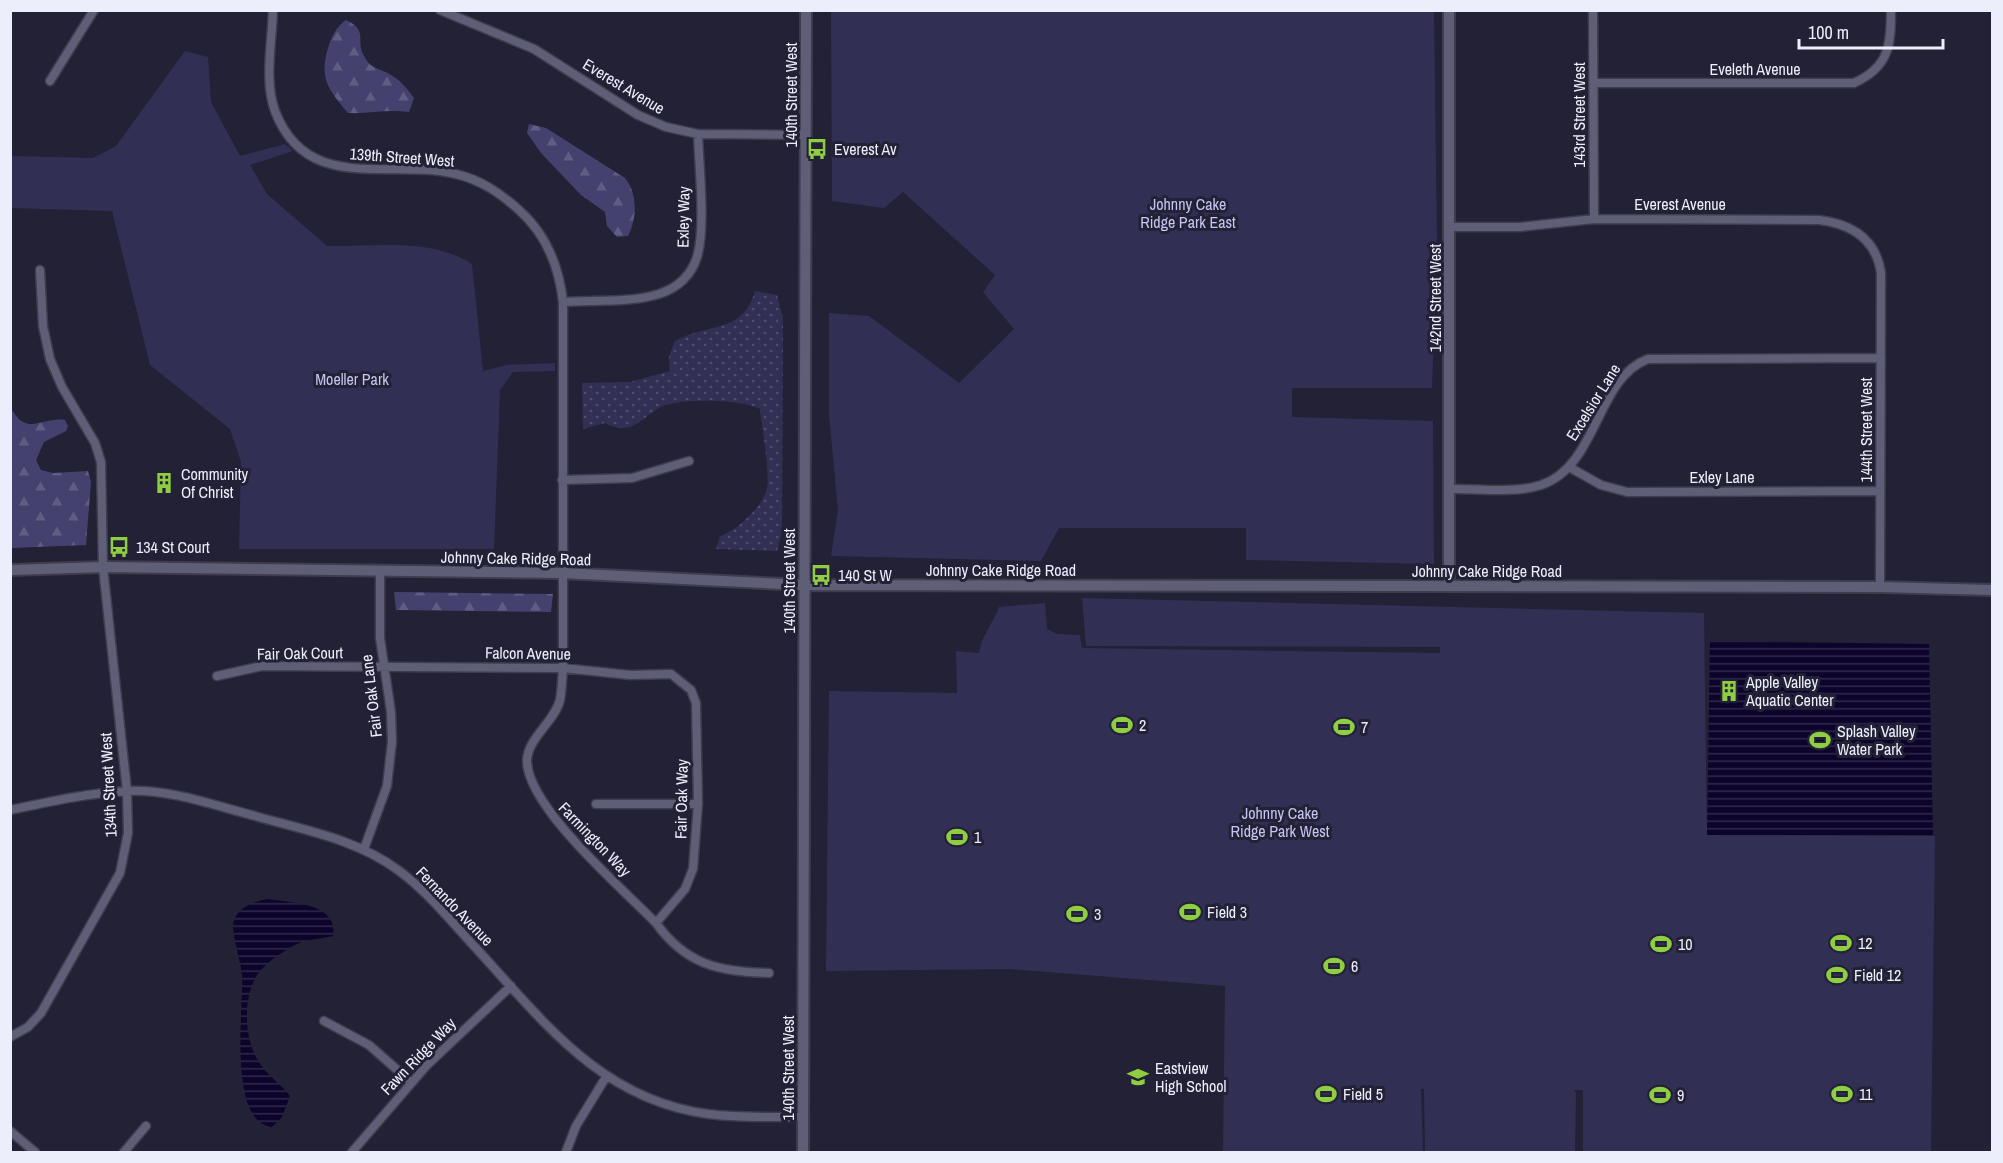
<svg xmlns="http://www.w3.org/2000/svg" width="2003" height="1163" font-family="'Archivo Narrow',sans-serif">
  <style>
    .grass { fill: url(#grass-dots) }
    .forest { fill: url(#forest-firs) }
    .green { fill: #322f55 }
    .water { fill: url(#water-rules) }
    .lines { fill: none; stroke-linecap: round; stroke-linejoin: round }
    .minor-casing { stroke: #3e3c4d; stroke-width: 11 }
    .tertiary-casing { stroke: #3e3c4d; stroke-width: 14 }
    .minor { stroke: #5e5e76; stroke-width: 8 }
    .tertiary { stroke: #5e5e76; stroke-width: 10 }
    .labels { text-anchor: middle; stroke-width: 6; stroke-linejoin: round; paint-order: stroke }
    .street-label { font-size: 16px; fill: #edeefc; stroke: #222135 }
    .poi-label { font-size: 16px; fill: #edeefc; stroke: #222135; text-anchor: start }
    .park-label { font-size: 16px; fill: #c5c4f2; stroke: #222135 }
  </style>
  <defs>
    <pattern id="grass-dots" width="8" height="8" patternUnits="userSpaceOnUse" patternTransform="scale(1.5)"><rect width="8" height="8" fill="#322f55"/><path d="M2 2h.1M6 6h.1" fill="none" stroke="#504d6e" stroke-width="1.8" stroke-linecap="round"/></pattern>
    <pattern id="forest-firs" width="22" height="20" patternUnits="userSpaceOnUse" patternTransform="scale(1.5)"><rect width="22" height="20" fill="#44416f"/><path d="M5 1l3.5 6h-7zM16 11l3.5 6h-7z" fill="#5f5d84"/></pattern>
    <pattern id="water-rules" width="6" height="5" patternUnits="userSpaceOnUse" patternTransform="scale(1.5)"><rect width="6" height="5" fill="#0c042b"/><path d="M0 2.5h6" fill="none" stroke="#30294b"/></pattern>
  </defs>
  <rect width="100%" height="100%" fill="#222135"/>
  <path class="grass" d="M 755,291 L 777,295 L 783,319 L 782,532 L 777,551 L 716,549 L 720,536 C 737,531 764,505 767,488 C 770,473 762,426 760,409 C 742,399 682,398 663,406 C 640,417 633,438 605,423 L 583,429 L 582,383 L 630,382 L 670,371 L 669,357 L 674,342 C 706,322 743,335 755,291 Z"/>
  <path class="forest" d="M 346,20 C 369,31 355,40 364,56 C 371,71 383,68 394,77 C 402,82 408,90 414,98 L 409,112 C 387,109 370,114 348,113 C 328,89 319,79 328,48 C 332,36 336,27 346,20 Z
    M 529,124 L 546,128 L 625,178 C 638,194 637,219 628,236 L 617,237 L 607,226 L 605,212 L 581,195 L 541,153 L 527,133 Z
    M 11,408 C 27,438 42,416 65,420 L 68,426 L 66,431 L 44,442 L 36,460 L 41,470 L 53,473 L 88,471 L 91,482 L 86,545 L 11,548 Z
    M 394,592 L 553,594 L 551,612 L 396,610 Z"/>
  <path class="green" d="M 831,11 L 1434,11 L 1437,245 L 1432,388 L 1292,388 L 1292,417 L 1433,421 L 1434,564 L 1246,560 L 1246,528 L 1059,528 L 1041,561 L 831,556 L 838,510 L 829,415 L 829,313 L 869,316 L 959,383 L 1014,329 L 983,292 L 995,275 L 903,192 L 884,208 L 832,201 Z
    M 185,51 L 208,57 L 211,102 L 240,156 L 285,144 L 293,151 L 250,165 L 267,194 L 327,246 C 374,247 430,237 472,264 L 483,371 L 507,365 L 555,363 L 555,371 L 513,372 L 500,390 L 494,549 L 239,549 L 241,462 L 230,429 L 150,365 L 112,211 L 11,208 L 11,156 L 93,158 L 116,146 Z
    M 1082,598 L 1704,613 L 1707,835 L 1935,836 L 1931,1152 L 1583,1152 L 1583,1090 L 1574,1090 L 1576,1093 L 1575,1152 L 1425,1152 L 1424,1089 L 1421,1089 L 1423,1152 L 1223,1152 L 1225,986 L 1010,969 L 826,971 L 829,691 L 957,693 L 956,651 L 979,653 C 981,637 992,625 999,607 L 1045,603 L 1047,629 L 1057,634 L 1080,635 L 1082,648 L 1440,653 L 1440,647 L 1086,646 Z"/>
  <path class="water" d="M 1710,641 L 1929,644 L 1933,835 L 1707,835 Z
    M 267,899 C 290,903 339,902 333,936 C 321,939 309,939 297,944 C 285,950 265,963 257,975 C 243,998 244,1036 257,1059 C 266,1075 280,1083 290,1096 L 282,1117 L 272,1127 C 227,1122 244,1007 242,974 C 241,962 230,929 234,920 C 239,906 254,902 267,899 Z"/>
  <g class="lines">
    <defs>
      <path id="minor" d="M 273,10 C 272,42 264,81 275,111 C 307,195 390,158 456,174 C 481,180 500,193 519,210 C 546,234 559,266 563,302 L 563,668 C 562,678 562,690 560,700 C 555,721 528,738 527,760 C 526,806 623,889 656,923 C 686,965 720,972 769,973
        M 440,10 L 534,49 L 638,115 L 666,127 L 698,134 L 806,135
        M 1593,10 L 1594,219
        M 50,81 L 94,10
        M 1594,83 L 1854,83 C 1889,67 1891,46 1891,10
        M 1451,227 L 1520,227 L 1594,219 L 1819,220 C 1852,224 1876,239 1881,273 L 1880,587
        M 563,302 C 594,300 629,303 659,294 C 677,288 691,276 697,257 C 706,227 699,168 698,134
        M 1569,467 L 1601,485 L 1627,492 L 1880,491
        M 562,480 L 632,478 L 689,461
        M 1449,489 C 1478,488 1513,494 1541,485 C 1598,466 1596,378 1648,359 L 1881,358
        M 217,676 L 262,666 L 563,668 L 630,675 L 671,674 L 691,690 L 696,703 L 698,804 L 693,869 L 685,889 L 656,923
        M 596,804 L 698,804
        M 10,810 C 48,802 88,793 127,791 C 170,789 213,805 255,816 C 304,830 356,839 398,870 C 427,891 451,921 475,947 C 543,1021 601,1100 708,1114 C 739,1118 771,1117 803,1117
        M 364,849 L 387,786 L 392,742 L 391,712 L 380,638 L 380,571
        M 324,1021 L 369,1045 L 411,1082
        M 10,1037 L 28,1027 L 41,1013 L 120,873 L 128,833 L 127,791 L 103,567 L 101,462 L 95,443 L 62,387 L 50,359 L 43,326 L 40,270
        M 10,1131 L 35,1152
        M 124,1152 L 146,1126
        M 352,1152 L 427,1065 L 511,986
        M 566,1152 L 576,1126 L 606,1077"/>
      <path id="tertiary" d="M 1449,10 L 1449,586
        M 10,570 L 103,567 L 562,573 L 804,585 L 1880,587 L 1992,590
        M 803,1152 L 806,10"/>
    </defs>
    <use href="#minor" class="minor-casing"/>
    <use href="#tertiary" class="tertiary-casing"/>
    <use href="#minor" class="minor"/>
    <use href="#tertiary" class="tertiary"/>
  </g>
  <defs>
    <symbol id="bus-bare" viewBox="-9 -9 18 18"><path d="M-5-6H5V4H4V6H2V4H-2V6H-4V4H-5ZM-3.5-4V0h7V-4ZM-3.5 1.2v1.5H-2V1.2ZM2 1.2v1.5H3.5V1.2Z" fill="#8fcd42" stroke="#222135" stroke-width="2.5" paint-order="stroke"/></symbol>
    <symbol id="building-bare" viewBox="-9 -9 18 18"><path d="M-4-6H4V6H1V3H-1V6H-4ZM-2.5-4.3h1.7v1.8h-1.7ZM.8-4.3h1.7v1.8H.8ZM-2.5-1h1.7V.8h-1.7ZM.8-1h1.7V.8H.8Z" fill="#8fcd42" stroke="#222135" stroke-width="2.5" paint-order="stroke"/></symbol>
    <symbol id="stadium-bare" viewBox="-9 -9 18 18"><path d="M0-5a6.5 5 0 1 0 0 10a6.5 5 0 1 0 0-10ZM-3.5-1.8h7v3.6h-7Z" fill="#8fcd42" stroke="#222135" stroke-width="2.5" paint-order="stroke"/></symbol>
    <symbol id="school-bare" viewBox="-9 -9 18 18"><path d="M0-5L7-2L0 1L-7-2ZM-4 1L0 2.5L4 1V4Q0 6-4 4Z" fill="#8fcd42" stroke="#222135" stroke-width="2.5" paint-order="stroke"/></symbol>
  </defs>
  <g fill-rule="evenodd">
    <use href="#bus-bare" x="802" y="134" width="30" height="30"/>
    <use href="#building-bare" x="149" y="468" width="30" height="30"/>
    <use href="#bus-bare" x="104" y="532" width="30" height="30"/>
    <use href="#bus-bare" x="806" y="560" width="30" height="30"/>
    <use href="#building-bare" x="1714" y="676" width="30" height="30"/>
    <use href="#stadium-bare" x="1107" y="710" width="30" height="30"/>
    <use href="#stadium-bare" x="1329" y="712" width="30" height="30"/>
    <use href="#stadium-bare" x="1805" y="725" width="30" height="30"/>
    <use href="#stadium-bare" x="942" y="822" width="30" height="30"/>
    <use href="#stadium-bare" x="1175" y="897" width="30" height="30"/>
    <use href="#stadium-bare" x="1062" y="899" width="30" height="30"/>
    <use href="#stadium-bare" x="1826" y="928" width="30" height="30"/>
    <use href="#stadium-bare" x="1646" y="929" width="30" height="30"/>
    <use href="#stadium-bare" x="1319" y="951" width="30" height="30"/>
    <use href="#stadium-bare" x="1822" y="960" width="30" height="30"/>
    <use href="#school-bare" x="1123" y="1062" width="30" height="30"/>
    <use href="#stadium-bare" x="1311" y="1079" width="30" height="30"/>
    <use href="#stadium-bare" x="1827" y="1079" width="30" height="30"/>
    <use href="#stadium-bare" x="1645" y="1080" width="30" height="30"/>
  </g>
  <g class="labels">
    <g class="street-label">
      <text x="1755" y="75">Eveleth Avenue</text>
      <text transform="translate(624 86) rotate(31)" y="6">Everest Avenue</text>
      <text transform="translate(791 95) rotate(-90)" y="6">140th Street West</text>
      <text transform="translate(1579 115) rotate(-90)" y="6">143rd Street West</text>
      <text transform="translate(402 157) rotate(4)" y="6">139th Street West</text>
      <text x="1680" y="210">Everest Avenue</text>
      <text transform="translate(683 217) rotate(-89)" y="6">Exley Way</text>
      <text transform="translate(1435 298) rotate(-90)" y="6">142nd Street West</text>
      <text transform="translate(1593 402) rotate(-58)" y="6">Excelsior Lane</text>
      <text transform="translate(1866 430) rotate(-90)" y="6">144th Street West</text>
      <text x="1722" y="483">Exley Lane</text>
      <text transform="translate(516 558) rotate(1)" y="6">Johnny Cake Ridge Road</text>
      <text x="1001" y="576">Johnny Cake Ridge Road</text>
      <text x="1487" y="577">Johnny Cake Ridge Road</text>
      <text transform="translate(789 581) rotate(-90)" y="6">140th Street West</text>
      <text transform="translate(300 653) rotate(-1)" y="6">Fair Oak Court</text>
      <text transform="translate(528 653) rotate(1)" y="6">Falcon Avenue</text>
      <text transform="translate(371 696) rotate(-97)" y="6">Fair Oak Lane</text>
      <text transform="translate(108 785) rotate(-93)" y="6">134th Street West</text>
      <text transform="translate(681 799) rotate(-89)" y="6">Fair Oak Way</text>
      <text transform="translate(595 839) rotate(46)" y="6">Farmington Way</text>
      <text transform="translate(455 906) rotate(46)" y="6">Fernando Avenue</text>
      <text transform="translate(418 1056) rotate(-46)" y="6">Fawn Ridge Way</text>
      <text transform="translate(788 1068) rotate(-90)" y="6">140th Street West</text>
    </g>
    <g class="poi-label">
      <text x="834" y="155">Everest Av</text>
      <text x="181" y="480">Community<tspan x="181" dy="18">Of Christ</tspan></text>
      <text x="136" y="553">134 St Court</text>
      <text x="838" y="581">140 St W</text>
      <text x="1746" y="688">Apple Valley<tspan x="1746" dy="18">Aquatic Center</tspan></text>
      <text x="1139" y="731">2</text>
      <text x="1361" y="733">7</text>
      <text x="1837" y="737">Splash Valley<tspan x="1837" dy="18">Water Park</tspan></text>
      <text x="974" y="843">1</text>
      <text x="1207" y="918">Field 3</text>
      <text x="1094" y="920">3</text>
      <text x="1858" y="949">12</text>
      <text x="1678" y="950">10</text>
      <text x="1351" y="972">6</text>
      <text x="1854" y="981">Field 12</text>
      <text x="1155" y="1074">Eastview<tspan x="1155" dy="18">High School</tspan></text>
      <text x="1343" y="1100">Field 5</text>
      <text x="1859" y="1100">11</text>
      <text x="1677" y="1101">9</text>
    </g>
    <g class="park-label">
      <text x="1188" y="210">Johnny Cake<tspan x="1188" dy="18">Ridge Park East</tspan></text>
      <text x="352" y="385">Moeller Park</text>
      <text x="1280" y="819">Johnny Cake<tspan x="1280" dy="18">Ridge Park West</tspan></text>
    </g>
  </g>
  <rect width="2003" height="1163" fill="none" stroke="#edeefc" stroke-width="24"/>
  <path d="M1799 39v9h144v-9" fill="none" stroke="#edeefc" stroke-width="3"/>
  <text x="1808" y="39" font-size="18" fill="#edeefc" stroke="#222135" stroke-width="4.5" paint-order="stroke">100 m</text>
</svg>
